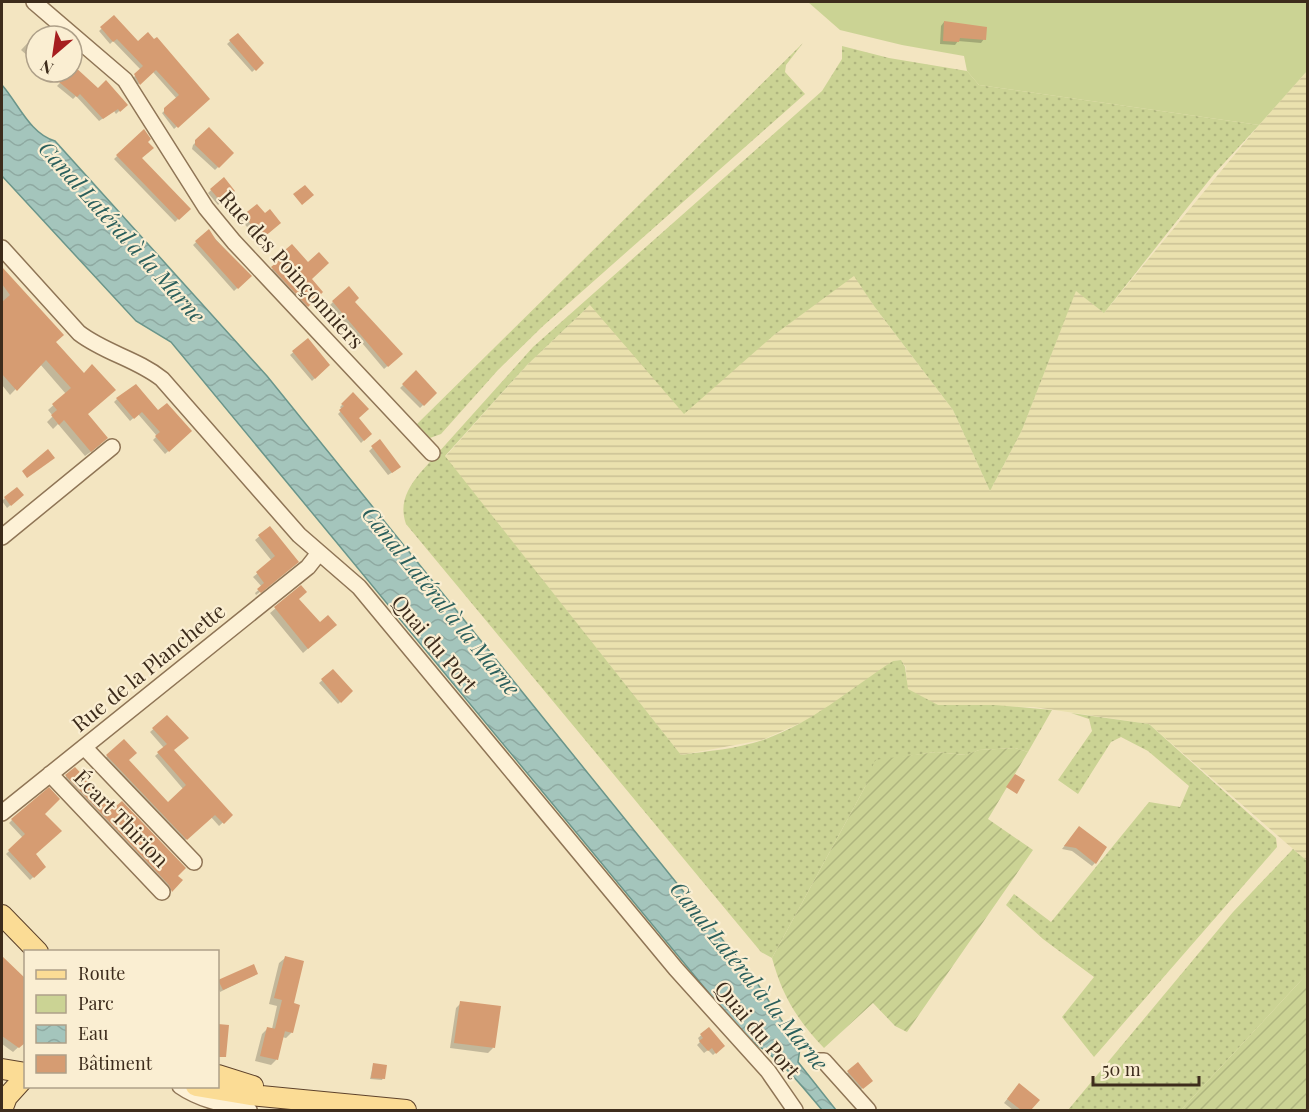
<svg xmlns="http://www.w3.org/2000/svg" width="1309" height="1112" font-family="'Playfair Display',serif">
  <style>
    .farmland { fill: url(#farmland-rules) }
    .grass { fill: url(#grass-dots) }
    .park { fill: #cbd394 }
    .garden { fill: url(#garden-furrows) }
    .water { fill: url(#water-waves); stroke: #6a958a; stroke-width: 1.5 }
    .shadow { fill: #0003 }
    .building { fill: #d69c72 }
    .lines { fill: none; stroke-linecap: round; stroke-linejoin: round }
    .minor-casing { stroke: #8f7556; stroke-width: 18 }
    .major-casing { stroke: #5d422b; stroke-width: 22 }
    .minor { stroke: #fdf1d6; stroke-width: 15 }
    .major { stroke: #fbdc95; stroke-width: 20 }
    .labels { text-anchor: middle; stroke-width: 4.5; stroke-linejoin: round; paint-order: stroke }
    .street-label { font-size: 21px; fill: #3d2c1c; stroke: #faeed2 }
    .water-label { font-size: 22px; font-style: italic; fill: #2a5f5c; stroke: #faeed2 }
  </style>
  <defs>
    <pattern id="farmland-rules" width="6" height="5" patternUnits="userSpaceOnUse" patternTransform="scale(1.5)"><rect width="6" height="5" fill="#eae1ae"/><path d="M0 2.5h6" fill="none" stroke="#cac195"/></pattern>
    <pattern id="grass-dots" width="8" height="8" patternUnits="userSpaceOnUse" patternTransform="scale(1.5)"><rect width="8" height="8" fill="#cbd394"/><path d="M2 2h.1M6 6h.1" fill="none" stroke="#afb57f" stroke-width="1.8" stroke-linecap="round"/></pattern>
    <pattern id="garden-furrows" width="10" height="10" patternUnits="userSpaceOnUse" patternTransform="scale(1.5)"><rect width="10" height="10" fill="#cbd394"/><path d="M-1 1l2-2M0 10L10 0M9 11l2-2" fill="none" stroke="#afb57f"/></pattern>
    <pattern id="water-waves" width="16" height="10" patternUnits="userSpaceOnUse" patternTransform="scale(1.5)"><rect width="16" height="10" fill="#a4c5bc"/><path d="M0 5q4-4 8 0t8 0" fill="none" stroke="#8ea9a1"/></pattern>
  </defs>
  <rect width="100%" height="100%" fill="#f3e5c1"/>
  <path class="farmland" d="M 1307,71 L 1307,861 L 1149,724 L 1034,707 L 938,706 L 907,689 L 906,667 L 900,660 L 893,661 L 849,694 L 805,721 L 762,740 L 681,755 L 445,457 L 527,365 L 590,305 L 774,335 L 854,275 L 874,306 L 953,410 L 990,491 L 1022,430 L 1076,290 L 1104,313 L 1259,125 Z"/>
  <path class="grass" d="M 803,43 L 786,65 L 785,72 L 805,94 L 543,326 L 498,370 L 441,434 L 430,438 L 417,424 Z
    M 842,46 L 889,58 L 967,71 L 979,85 L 1259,125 L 1214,174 L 1104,313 L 1076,291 L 1022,430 L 990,491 L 953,410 L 874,306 L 854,276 L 774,335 L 684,414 L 590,305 L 527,365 L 445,456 L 681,755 C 707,751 737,749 763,740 C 812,723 850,689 893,661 L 901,660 L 905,667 L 908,689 L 938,705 L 995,705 L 1052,710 L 1028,752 L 1015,748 L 979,750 L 966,755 L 935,752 L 876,761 L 865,787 L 772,958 L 761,952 L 406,524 C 399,504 407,489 420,473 L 533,347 L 822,91 L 842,59 Z
    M 1071,713 L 1149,724 L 1276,838 L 1277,847 L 1094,1057 L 1062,1017 L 1094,977 L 1043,939 L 1006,905 L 1014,894 L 1051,922 L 1149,802 L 1180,807 L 1189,786 L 1148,751 L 1121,737 L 1111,742 L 1078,794 L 1058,780 L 1092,731 L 1089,719 Z
    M 1293,849 L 1307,861 L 1307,974 L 1181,1110 L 1068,1110 L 1233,912 Z"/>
  <path class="park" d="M 808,2 L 1307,2 L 1307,71 L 1259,125 L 979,85 L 967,71 L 964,56 L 902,45 L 840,30 Z"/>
  <path class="garden" d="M 1015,748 L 1028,752 L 988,819 L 1033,850 L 907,1032 L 895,1026 L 873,1003 L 824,1048 C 797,1020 782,995 772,958 L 865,787 L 875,760 L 936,752 L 965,755 L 979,750 Z
    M 1307,974 L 1307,1110 L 1181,1110 Z"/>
  <path class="water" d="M 2,85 C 18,103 30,134 55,141 L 267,376 L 755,980 L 800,1048 L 798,1062 L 836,1110 L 822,1110 C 797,1080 780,1058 746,1038 L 171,342 L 136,321 L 2,176 Z"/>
  <path class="shadow" d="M 114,17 L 137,44 L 208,99 L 174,129 L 162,113 L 177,99 L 153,72 L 136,86 L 132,79 L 141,70 L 113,41 L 110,44 L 99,31 Z
    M 944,22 L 984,39 L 981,43 L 958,41 L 955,45 L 940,44 L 941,26 Z
    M 40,30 L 48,36 L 36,36 L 36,63 L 21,50 Z
    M 237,35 L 262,63 L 252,72 L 227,44 Z
    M 74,68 L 98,90 L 126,104 L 116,114 L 114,111 L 99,121 L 76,96 L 73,99 L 57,86 Z
    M 209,129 L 232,153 L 215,170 L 192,149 L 193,145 Z
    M 144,131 L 141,158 L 188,209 L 175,222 L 114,159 Z
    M 223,179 L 233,190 L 218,205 L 208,193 Z
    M 244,216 L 276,226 L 259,241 L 241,220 Z
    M 208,231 L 250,276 L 234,291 L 193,245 Z
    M 292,246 L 310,279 L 321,292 L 304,309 L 269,272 L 280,262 L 277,259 Z
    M 2,269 L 62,334 L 55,342 L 101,444 L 85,456 L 58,424 L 53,429 L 47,422 L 53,416 L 48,410 L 66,394 L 40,364 L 10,395 L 2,385 Z
    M 333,302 L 401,354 L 384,369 L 330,305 Z
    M 308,340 L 328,365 L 312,381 L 290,355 Z
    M 416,373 L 435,393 L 420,408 L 400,388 Z
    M 353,394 L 357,418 L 370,434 L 361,443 L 338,414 L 342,410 L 340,407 Z
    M 117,399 L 158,412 L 190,431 L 165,454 L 153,440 L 157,436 L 138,414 L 130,421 L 114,402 Z
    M 380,441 L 396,470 L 388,475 L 369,451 Z
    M 22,495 L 7,508 L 2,501 L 5,498 Z
    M 269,528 L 294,565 L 256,595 L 255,593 L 262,587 L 253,577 L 272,561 L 255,540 Z
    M 301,587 L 297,599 L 320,624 L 330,629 L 303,653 L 270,613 Z
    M 333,671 L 351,691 L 338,704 L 319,683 Z
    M 167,717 L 172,751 L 231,815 L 219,826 L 211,817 L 183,842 L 104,759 L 124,741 L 127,760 L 168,804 L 184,790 L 155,756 L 164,748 L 150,732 Z
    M 75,769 L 181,880 L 169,892 L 63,779 Z
    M 43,814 L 35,854 L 44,867 L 30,880 L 6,854 L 23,838 L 9,823 L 12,820 Z
    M 1076,831 L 1095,863 L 1092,866 L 1072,851 L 1062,849 Z
    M 2,958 L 7,965 L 26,1040 L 13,1052 L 2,1044 Z
    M 285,958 L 292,1004 L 292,1032 L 286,1038 L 282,1037 L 276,1060 L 271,1065 L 255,1061 L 262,1034 L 268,1028 L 272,1029 L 277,1006 L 269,1004 L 279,963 Z
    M 256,974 L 220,992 L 218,987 L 219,981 Z
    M 461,1003 L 493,1048 L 488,1053 L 450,1048 L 456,1008 Z
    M 708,1029 L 723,1046 L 713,1055 L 708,1050 L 704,1053 L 697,1045 L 700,1042 L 698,1038 Z
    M 858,1064 L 868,1083 L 859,1091 L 845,1075 Z
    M 373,1065 L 383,1078 L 382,1080 L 370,1079 Z
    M 1016,1088 L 1038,1100 L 1029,1110 L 1013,1110 L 1004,1103 Z"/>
  <path class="building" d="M 114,15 L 138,41 L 148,32 L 154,39 L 157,37 L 210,99 L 178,128 L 164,113 L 164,108 L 179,95 L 156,70 L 140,85 L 134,74 L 143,66 L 117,39 L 113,42 L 100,27 Z
    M 944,21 L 987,27 L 986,40 L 960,38 L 959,42 L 943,41 Z
    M 238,33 L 264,63 L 256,71 L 229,40 Z
    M 74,66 L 98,88 L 106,80 L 128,105 L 120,112 L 118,109 L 103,119 L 80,94 L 77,97 L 59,82 L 68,72 L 72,72 Z
    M 209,127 L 234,153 L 219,168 L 195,145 L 195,140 Z
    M 144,129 L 151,139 L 148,142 L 154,148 L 142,158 L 191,209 L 179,220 L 116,155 Z
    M 224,177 L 235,191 L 222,203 L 210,189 Z
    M 305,185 L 314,195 L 302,205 L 293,194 Z
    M 257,204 L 265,213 L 270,209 L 281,223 L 263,238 L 243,215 Z
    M 209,229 L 216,240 L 252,276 L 238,289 L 195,241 Z
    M 292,244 L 308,262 L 319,252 L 329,263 L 312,279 L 323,292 L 308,307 L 271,267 L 282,258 L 279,255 Z
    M 2,267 L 64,335 L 56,342 L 84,373 L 92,364 L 116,390 L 88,414 L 108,438 L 91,452 L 64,420 L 59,425 L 51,415 L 57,410 L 52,404 L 71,388 L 46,360 L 17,391 L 2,374 L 2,302 L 10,295 L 2,284 Z
    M 349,286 L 359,298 L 355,302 L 403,354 L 388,367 L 332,301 Z
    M 308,338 L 330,365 L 315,379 L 292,351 Z
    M 416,370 L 437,393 L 424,406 L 402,384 Z
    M 136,384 L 158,410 L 167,403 L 192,431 L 169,452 L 155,436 L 160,432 L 142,412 L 134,419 L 116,398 Z
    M 353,392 L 369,409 L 359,418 L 372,434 L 364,441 L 339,410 L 344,406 L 341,404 Z
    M 380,439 L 401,467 L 392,473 L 371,446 Z
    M 48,449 L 55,458 L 27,478 L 22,471 Z
    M 17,487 L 24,495 L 11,506 L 4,497 Z
    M 270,526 L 299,562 L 261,593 L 257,589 L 264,583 L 256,572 L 275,556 L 258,535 Z
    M 301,585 L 307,592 L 299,599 L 320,622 L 328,615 L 337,625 L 308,649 L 274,607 Z
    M 333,669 L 353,691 L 341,703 L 321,679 Z
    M 167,715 L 189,738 L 174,750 L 233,815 L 224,824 L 215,815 L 187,840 L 106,755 L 124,739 L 137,753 L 129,760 L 168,802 L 186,785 L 157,752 L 167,744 L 152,728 Z
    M 75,767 L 114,808 L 122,801 L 186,868 L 178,876 L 183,880 L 172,892 L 169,885 L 65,775 Z
    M 1015,774 L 1025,780 L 1017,794 L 1006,787 Z
    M 49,787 L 60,799 L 45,814 L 62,831 L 36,854 L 46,867 L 34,878 L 8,850 L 25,834 L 11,819 Z
    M 1079,826 L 1107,847 L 1096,864 L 1076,848 L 1064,846 Z
    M 2,956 L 26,979 L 26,1042 L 19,1048 L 2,1036 Z
    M 285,956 L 304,961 L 294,1003 L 300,1005 L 293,1033 L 275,1029 L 282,1000 L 274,998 Z
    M 254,964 L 258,974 L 223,990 L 218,980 Z
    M 460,1001 L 501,1006 L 495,1048 L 454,1043 Z
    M 218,1024 L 229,1025 L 226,1057 L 218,1057 Z
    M 267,1027 L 285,1031 L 278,1060 L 260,1056 Z
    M 709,1027 L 725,1046 L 716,1054 L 712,1048 L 708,1051 L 699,1041 L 703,1038 L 700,1034 Z
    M 858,1062 L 873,1081 L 863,1089 L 847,1071 Z
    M 373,1063 L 387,1065 L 385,1079 L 371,1078 Z
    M 1019,1083 L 1040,1100 L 1031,1110 L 1021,1110 L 1007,1099 Z"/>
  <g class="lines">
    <defs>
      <path id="minor" d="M 34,2 L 125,80 L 206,208 L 234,242 L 432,453
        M 2,248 L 79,333 C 105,353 137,359 162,379 L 299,535 L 359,587 L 676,969 L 768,1071 L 795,1110
        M 2,537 L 112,447
        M 84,747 L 194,862
        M 50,774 L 162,892
        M 2,813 L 308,567 L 319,553
        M 818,1061 L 824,1061 L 868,1110
        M 180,1086 C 200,1100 226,1105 249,1110"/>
      <path id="major" d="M 2,915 L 38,952
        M 2,1069 L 26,1073
        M 218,1075 L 253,1086
        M 196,1086 L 250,1095 L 406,1110
        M 2,1110 L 7,1097 L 26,1076"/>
    </defs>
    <use href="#minor" class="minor-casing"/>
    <use href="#major" class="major-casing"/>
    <use href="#minor" class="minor"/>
    <use href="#major" class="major"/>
  </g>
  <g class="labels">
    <g class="street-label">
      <text transform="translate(291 270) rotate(48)" y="7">Rue des Poinçonniers</text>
      <text transform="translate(434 644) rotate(50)" y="7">Quai du Port</text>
      <text transform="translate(149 668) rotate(-39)" y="7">Rue de la Planchette</text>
      <text transform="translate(121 819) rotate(46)" y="7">Écart Thirion</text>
      <text transform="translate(757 1030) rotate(50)" y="7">Quai du Port</text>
    </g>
    <g class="water-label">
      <text transform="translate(122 232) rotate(48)" y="8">Canal Latéral à la Marne</text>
      <text transform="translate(441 601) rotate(51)" y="8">Canal Latéral à la Marne</text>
      <text transform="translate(749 976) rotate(51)" y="8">Canal Latéral à la Marne</text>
    </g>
  </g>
  <rect width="1309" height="1112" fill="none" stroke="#3d2c1c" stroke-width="6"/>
  <rect x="24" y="950" width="195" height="138" fill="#faeed2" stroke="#aea089" stroke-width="1.5"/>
  <rect x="36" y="970" width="30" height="9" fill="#fbdc95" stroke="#aea089" stroke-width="1.5"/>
  <text x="78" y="980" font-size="18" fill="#3d2c1c">Route</text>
  <rect x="36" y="995" width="30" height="18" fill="#cbd394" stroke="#aea089" stroke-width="1.5"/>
  <text x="78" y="1010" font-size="18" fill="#3d2c1c">Parc</text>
  <rect x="36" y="1025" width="30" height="18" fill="url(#water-waves)" stroke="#aea089" stroke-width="1.5"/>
  <text x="78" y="1040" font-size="18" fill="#3d2c1c">Eau</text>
  <rect x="36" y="1055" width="30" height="18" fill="#d69c72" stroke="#aea089" stroke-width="1.5"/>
  <text x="78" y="1070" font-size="18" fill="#3d2c1c">Bâtiment</text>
  <g transform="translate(54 54) rotate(209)"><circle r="28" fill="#faeed2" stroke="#aea089" stroke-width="1.5"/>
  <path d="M0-4.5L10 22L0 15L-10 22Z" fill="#a61e1f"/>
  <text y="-9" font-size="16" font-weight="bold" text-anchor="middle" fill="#3d2c1c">N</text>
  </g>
  <path d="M1093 1076v9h106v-9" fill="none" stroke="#3d2c1c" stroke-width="3"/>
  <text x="1102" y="1076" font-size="18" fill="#3d2c1c" stroke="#faeed2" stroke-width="4.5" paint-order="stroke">50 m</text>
</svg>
